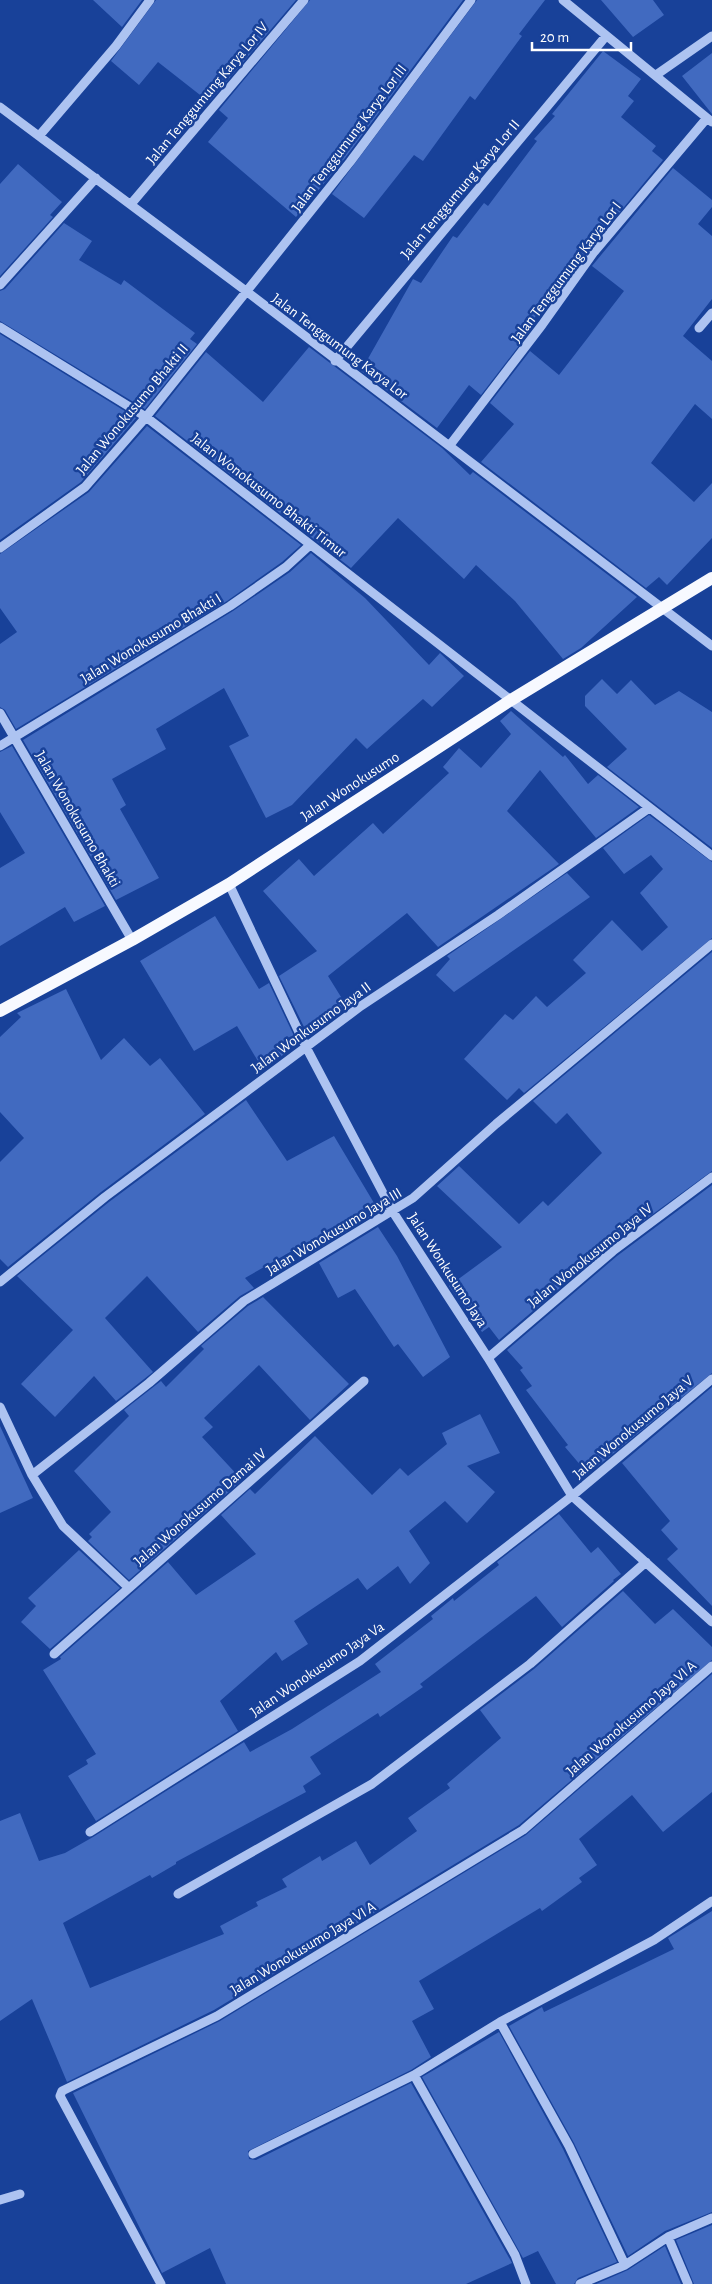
<svg xmlns="http://www.w3.org/2000/svg" width="712" height="2284" font-family="'Alegreya Sans',sans-serif">
  <style>
    .building { fill: #416ac0 }
    .lines { fill: none; stroke-linecap: round; stroke-linejoin: round }
    .minor { stroke: #adc3f1; stroke-width: 9 }
    .major { stroke: #f7f9ff; stroke-width: 12 }
    .labels { text-anchor: middle; stroke-width: 5; stroke-linejoin: round; paint-order: stroke }
    .street-label { font-size: 15px; fill: #fff; stroke: #184199 }
  </style>
  <rect width="100%" height="100%" fill="#184199"/>
  <path class="building" d="M 93,0 L 142,0 L 122,27 Z
    M 156,0 L 296,0 L 209,102 L 158,62 L 139,85 L 111,61 Z
    M 310,0 L 463,0 L 345,158 L 296,217 L 208,142 L 228,118 L 219,110 Z
    M 477,0 L 545,0 L 519,34 L 522,36 L 475,100 L 470,96 L 423,161 L 414,155 L 364,218 L 332,194 Z
    M 601,0 L 653,0 L 664,15 L 633,37 Z
    M 603,51 L 641,79 L 628,96 L 634,101 L 621,117 L 656,146 L 652,151 L 663,160 L 552,294 L 518,340 L 521,343 L 481,395 L 469,385 L 437,428 L 361,371 L 413,279 L 421,283 L 453,236 L 457,238 L 484,203 L 488,206 L 537,141 L 534,139 L 555,116 L 552,114 Z
    M 712,53 L 712,114 L 682,76 Z
    M 18,164 L 62,202 L 50,215 L 53,217 L 0,276 L 0,184 Z
    M 673,168 L 712,200 L 712,207 L 698,224 L 712,236 L 712,299 L 683,336 L 712,361 L 712,419 L 695,404 L 651,463 L 694,502 L 712,483 L 712,538 L 667,585 L 659,577 L 646,588 L 481,462 L 514,424 L 490,403 L 530,351 L 559,375 L 624,291 L 592,266 Z
    M 64,223 L 92,241 L 79,260 L 121,285 L 124,280 L 195,333 L 190,339 L 197,344 L 145,409 L 0,321 L 0,291 L 5,289 Z
    M 0,334 L 136,418 L 81,482 L 0,540 Z
    M 309,347 L 442,448 L 470,475 L 473,472 L 637,597 L 581,648 L 563,659 L 515,601 L 476,565 L 464,579 L 398,518 L 351,568 L 155,416 L 206,352 L 263,402 Z
    M 147,426 L 301,545 L 282,562 L 227,601 L 16,729 L 5,710 L 0,707 L 0,644 L 17,632 L 0,608 L 0,554 L 89,492 Z
    M 311,553 L 365,598 L 429,665 L 440,653 L 464,676 L 432,707 L 423,699 L 367,749 L 356,738 L 292,805 L 266,818 L 229,746 L 249,736 L 224,688 L 156,729 L 166,749 L 112,779 L 126,805 L 120,809 L 159,878 L 116,900 L 23,740 L 233,611 L 290,572 Z
    M 602,679 L 617,694 L 631,680 L 655,705 L 679,691 L 712,712 L 712,848 L 607,767 L 627,749 L 585,706 L 585,696 Z
    M 511,711 L 563,757 L 565,755 L 588,784 L 598,775 L 639,807 L 596,838 L 540,770 L 507,811 L 559,864 L 438,947 L 407,913 L 328,976 L 346,1005 L 306,1031 L 279,976 L 317,951 L 263,891 L 299,859 L 314,876 L 373,823 L 383,834 L 449,773 L 443,767 L 459,748 L 481,768 L 511,734 L 500,721 Z
    M 12,746 L 105,906 L 74,922 L 65,907 L 0,946 L 0,868 L 25,853 L 0,812 L 0,752 Z
    M 649,815 L 712,862 L 712,938 L 524,1093 L 519,1088 L 507,1100 L 464,1059 L 505,1014 L 513,1020 L 536,996 L 547,1007 L 586,973 L 573,960 L 612,920 L 642,951 L 668,927 L 640,893 L 663,869 L 651,855 L 624,874 L 603,848 Z
    M 567,873 L 590,897 L 454,992 L 436,975 L 450,959 L 447,956 Z
    M 215,916 L 259,989 L 269,983 L 295,1038 L 287,1043 L 291,1050 L 262,1068 L 237,1026 L 194,1051 L 140,961 Z
    M 712,952 L 712,1171 L 609,1246 L 499,1340 L 489,1327 L 482,1332 L 449,1286 L 502,1247 L 437,1186 L 459,1166 L 519,1224 L 543,1201 L 548,1206 L 602,1153 L 567,1113 L 556,1124 L 533,1101 Z
    M 66,989 L 101,1060 L 124,1038 L 150,1066 L 160,1058 L 205,1114 L 101,1192 L 8,1267 L 0,1259 L 0,1162 L 24,1138 L 0,1112 L 0,1037 L 21,1017 L 17,1013 Z
    M 246,1100 L 287,1161 L 334,1136 L 374,1203 L 365,1209 L 370,1217 L 313,1252 L 309,1244 L 305,1246 L 304,1244 L 245,1278 L 254,1288 L 240,1296 L 198,1332 L 147,1276 L 105,1318 L 153,1372 L 116,1401 L 94,1376 L 55,1417 L 21,1384 L 73,1330 L 17,1276 L 109,1202 Z
    M 712,1185 L 712,1373 L 588,1474 L 565,1447 L 568,1445 L 526,1390 L 532,1386 L 520,1370 L 523,1368 L 507,1350 L 617,1256 Z
    M 378,1227 L 397,1256 L 450,1357 L 423,1377 L 398,1344 L 394,1347 L 355,1289 L 338,1298 L 319,1263 Z
    M 263,1297 L 349,1384 L 310,1420 L 259,1365 L 204,1418 L 213,1427 L 202,1437 L 242,1480 L 129,1580 L 88,1541 L 92,1537 L 89,1534 L 111,1512 L 74,1471 L 129,1416 L 124,1410 L 161,1381 L 166,1387 L 204,1349 L 201,1346 L 248,1306 Z
    M 712,1387 L 712,1606 L 667,1559 L 678,1549 L 661,1530 L 670,1521 L 622,1463 Z
    M 480,1414 L 500,1453 L 467,1466 L 495,1492 L 467,1523 L 445,1501 L 409,1531 L 430,1563 L 410,1584 L 398,1566 L 367,1590 L 358,1578 L 294,1621 L 308,1644 L 282,1661 L 276,1652 L 220,1701 L 238,1731 L 96,1821 L 68,1776 L 88,1764 L 86,1760 L 96,1754 L 43,1670 L 61,1659 L 60,1657 L 168,1562 L 196,1595 L 256,1554 L 221,1515 L 250,1489 L 255,1494 L 315,1436 L 372,1495 L 400,1468 L 408,1476 L 447,1444 L 442,1433 Z
    M 0,1426 L 33,1498 L 0,1513 Z
    M 559,1514 L 591,1553 L 598,1547 L 621,1574 L 613,1580 L 614,1581 L 562,1627 L 536,1596 L 420,1684 L 423,1687 L 380,1717 L 378,1713 L 310,1757 L 321,1774 L 303,1786 L 306,1792 L 176,1862 L 176,1864 L 152,1878 L 150,1875 L 63,1923 L 90,1988 L 224,1934 L 220,1926 L 258,1906 L 256,1902 L 287,1887 L 282,1879 L 320,1856 L 322,1861 L 356,1841 L 370,1865 L 417,1831 L 408,1818 L 450,1788 L 447,1784 L 501,1738 L 480,1710 L 534,1669 L 623,1591 L 655,1624 L 673,1609 L 712,1647 L 712,1660 L 519,1825 L 214,2010 L 67,2082 L 32,1999 L 0,2021 L 0,1821 L 20,1813 L 39,1861 L 65,1853 L 93,1837 L 244,1742 L 250,1752 L 292,1729 L 381,1672 L 375,1664 L 433,1619 L 431,1616 L 453,1598 L 454,1601 L 499,1565 L 497,1562 Z
    M 79,1550 L 120,1588 L 50,1649 L 21,1622 L 36,1606 L 28,1598 Z
    M 712,1674 L 712,1792 L 663,1832 L 632,1795 L 579,1839 L 597,1865 L 579,1878 L 582,1882 L 542,1911 L 540,1908 L 419,1981 L 434,2009 L 412,2021 L 431,2057 L 411,2070 L 248,2151 L 249,2159 L 256,2160 L 411,2083 L 512,2263 L 466,2284 L 226,2284 L 210,2248 L 162,2273 L 73,2093 L 220,2021 L 526,1835 Z
    M 712,1911 L 712,2212 L 665,2231 L 628,2256 L 574,2143 L 509,2026 L 542,2007 L 544,2012 L 674,1949 L 668,1938 Z
    M 499,2032 L 563,2149 L 617,2262 L 578,2278 L 574,2284 L 556,2284 L 538,2251 L 523,2258 L 422,2077 Z
    M 712,2225 L 712,2284 L 694,2284 L 676,2240 Z
    M 665,2246 L 681,2284 L 596,2284 L 628,2270 Z"/>
  <g class="lines">
    <path class="minor" d="M 563,0 L 712,122
      M 656,75 L 712,36
      M 0,107 L 246,291 L 712,646
      M 39,136 L 116,46 L 150,0
      M 131,204 L 304,0
      M 0,285 L 96,178
      M 0,327 L 146,417 L 712,856
      M 699,328 L 712,313
      M 335,361 L 606,36
      M 450,445 L 542,325 L 594,252 L 707,118
      M 0,548 L 85,487 L 146,417 L 350,162 L 471,0
      M 0,713 L 132,940
      M 0,746 L 230,606 L 286,567 L 310,545
      M 229,884 L 306,1047 L 393,1212 L 488,1358 L 572,1496 L 712,1622
      M 0,1282 L 105,1197 L 361,1006 L 498,915 L 649,808
      M 488,1358 L 613,1251 L 712,1177
      M 0,1407 L 32,1475 L 63,1526 L 129,1588
      M 32,1475 L 149,1383 L 244,1301 L 413,1198 L 496,1124 L 712,944
      M 54,1654 L 364,1381
      M 90,1832 L 360,1661 L 572,1496 L 712,1379
      M 178,1894 L 372,1784 L 530,1664 L 646,1562
      M 500,2022 L 569,2146 L 625,2265
      M 414,2075 L 515,2255 L 526,2284
      M 253,2154 L 414,2075 L 500,2022 L 654,1940 L 712,1901
      M 0,2200 L 20,2194
      M 668,2237 L 688,2284
      M 161,2284 L 60,2096 L 62,2091 L 217,2016 L 523,1830 L 712,1666
      M 580,2284 L 625,2265 L 668,2237 L 712,2218"/>
    <path class="major" d="M 0,1011 L 132,940 L 229,884 L 511,700 L 712,578"/>
  </g>
  <g class="labels">
    <g class="street-label">
      <text transform="translate(207 93) rotate(-50)" y="5">Jalan Tenggumung Karya Lor IV</text>
      <text transform="translate(349 138) rotate(-53)" y="5">Jalan Tenggumung Karya Lor III</text>
      <text transform="translate(460 189) rotate(-50)" y="5">Jalan Tenggumung Karya Lor II</text>
      <text transform="translate(566 272) rotate(-53)" y="5">Jalan Tenggumung Karya Lor I</text>
      <text transform="translate(340 346) rotate(37)" y="5">Jalan Tenggumung Karya Lor</text>
      <text transform="translate(132 409) rotate(-50)" y="5">Jalan Wonokusumo Bhakti II</text>
      <text transform="translate(269 495) rotate(38)" y="5">Jalan Wonokusumo Bhakti Timur</text>
      <text transform="translate(151 638) rotate(-31)" y="5">Jalan Wonokusumo Bhakti I</text>
      <text transform="translate(350 786) rotate(-33)" y="5">Jalan Wonokusumo</text>
      <text transform="translate(78 819) rotate(60)" y="5">Jalan Wonokusumo Bhakti</text>
      <text transform="translate(311 1027) rotate(-36)" y="5">Jalan Wonkusumo Jaya II</text>
      <text transform="translate(334 1231) rotate(-31)" y="5">Jalan Wonokusumo Jaya III</text>
      <text transform="translate(590 1255) rotate(-39)" y="5">Jalan Wonokusumo Jaya IV</text>
      <text transform="translate(448 1270) rotate(57)" y="5">Jalan Wonkusumo Jaya</text>
      <text transform="translate(633 1427) rotate(-40)" y="5">Jalan Wonokusumo Jaya V</text>
      <text transform="translate(200 1507) rotate(-41)" y="5">Jalan Wonokusumo Damai IV</text>
      <text transform="translate(317 1669) rotate(-34)" y="5">Jalan Wonokusumo Jaya Va</text>
      <text transform="translate(631 1718) rotate(-41)" y="5">Jalan Wonokusumo Jaya VI A</text>
      <text transform="translate(303 1948) rotate(-31)" y="5">Jalan Wonokusumo Jaya VI A</text>
    </g>
  </g>
  <path d="M532 42v8h99v-8" fill="none" stroke="#ffffff" stroke-width="2.5"/>
  <text x="540" y="42" font-size="15" fill="#ffffff" stroke="#184199" stroke-width="4" paint-order="stroke">20 m</text>
</svg>
